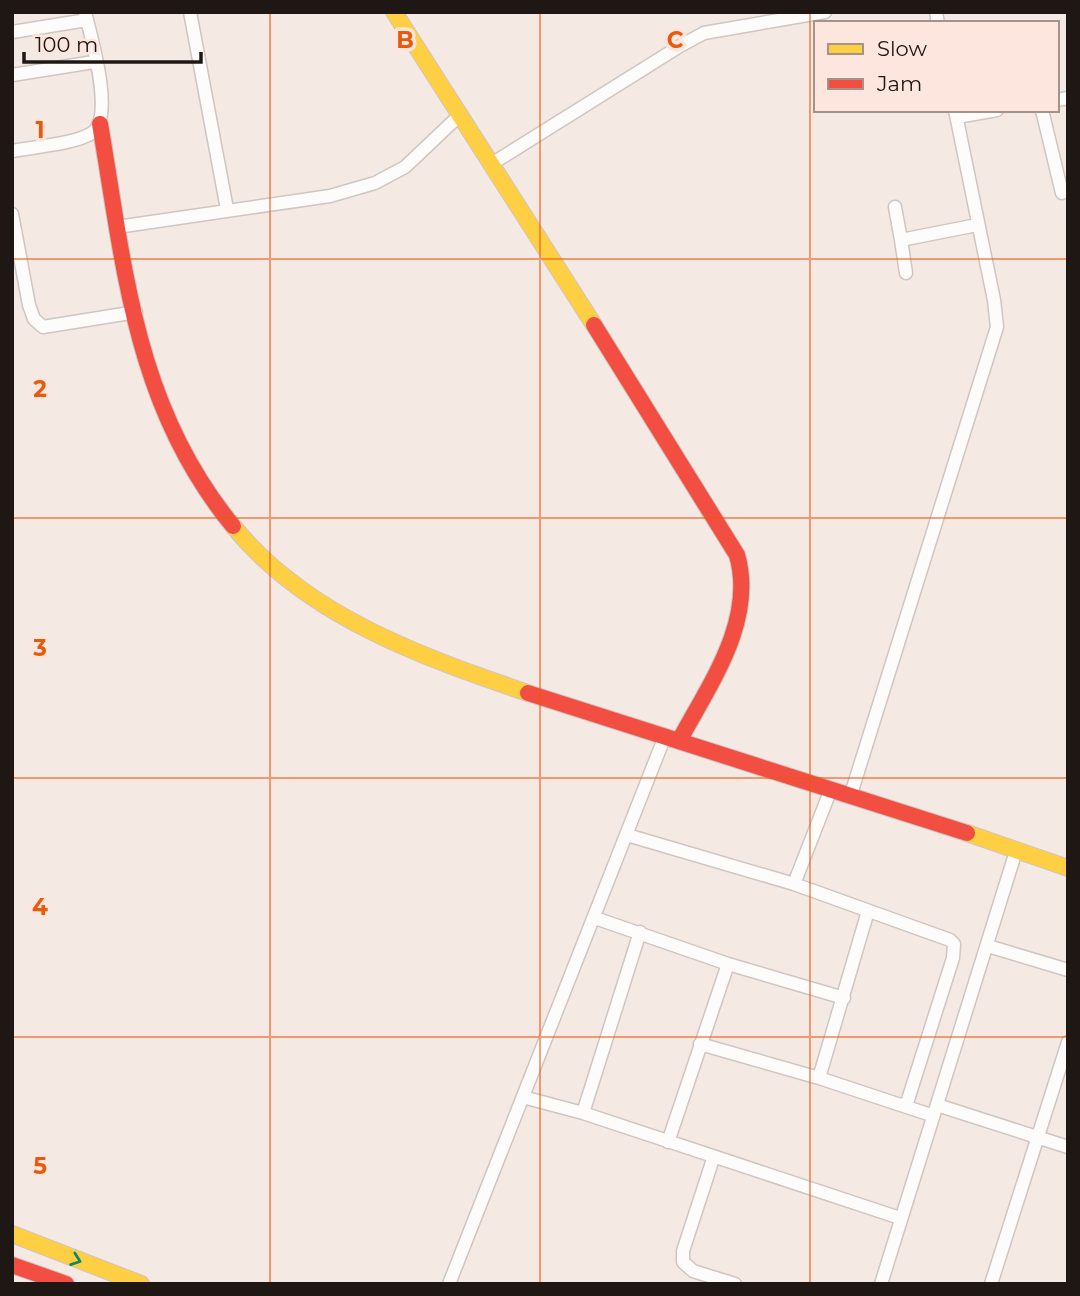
<svg xmlns="http://www.w3.org/2000/svg" width="1080" height="1296" font-family="Montserrat,sans-serif">
  <style>
    .lines { fill: none; stroke-linecap: round; stroke-linejoin: round }
    .street-casing { stroke: #cfc5c1; stroke-width: 15 }
    .slow-casing { stroke: #cfc5c1; stroke-width: 18 }
    .jam-casing { stroke: #cfc5c1; stroke-width: 18 }
    .street { stroke: #fefcfb; stroke-width: 12 }
    .slow { stroke: #ffcf43; stroke-width: 16 }
    .jam { stroke: #f24e42; stroke-width: 16 }
    .oneway { stroke: #1a865d }
    .grid { fill: none; stroke: #e8590c; stroke-width: 2; stroke-opacity: 0.55 }
    .grid-label { font-size: 23px; text-anchor: middle; font-weight: bold; fill: #e8590c; stroke: #fce6dd; stroke-width: 7; stroke-linejoin: round; paint-order: stroke }
  </style>
  <rect width="100%" height="100%" fill="#f5e9e4"/>
  <g class="lines">
    <defs>
      <path id="street" d="M 190,12 L 227,209
        M 936,12 L 938,23
        M 12,32 L 87,20
        M 12,75 L 94,62
        M 1057,100 L 1068,98
        M 1042,110 L 1062,193
        M 957,117 L 997,110
        M 12,151 C 33,147 75,144 92,133 C 115,117 91,37 85,12
        M 493,163 L 680,46 L 704,33 L 825,12
        M 895,207 L 901,240 L 977,225
        M 12,214 L 29,305 L 34,319 L 43,327 L 136,312
        M 117,227 L 330,196 L 375,183 L 405,167 L 461,114
        M 901,240 L 906,273
        M 851,794 L 997,327 L 994,300 L 955,110
        M 627,835 L 794,884 L 950,940 L 954,944 L 953,958 L 906,1106
        M 794,884 L 831,789
        M 595,918 L 728,964 L 844,998
        M 988,946 L 1068,970
        M 700,1044 L 819,1078 L 931,1115
        M 819,1078 L 868,911
        M 523,1097 L 583,1113 L 900,1218
        M 937,1105 L 1068,1147
        M 583,1113 L 640,932
        M 668,1142 L 728,964
        M 713,1159 L 683,1251 L 683,1262 L 693,1271 L 735,1284
        M 449,1284 L 665,736
        M 881,1284 L 1016,851
        M 991,1284 L 1068,1042"/>
      <path id="slow" d="M 394,12 L 594,325
        M 233,526 C 306,616 422,657 528,693
        M 967,833 L 1068,868
        M 12,1234 L 141,1284"/>
      <path id="jam" d="M 100,124 C 125,270 135,407 233,526
        M 594,325 L 737,555 C 756,621 709,685 679,741
        M 528,693 L 967,833
        M 12,1265 L 66,1284"/>
    </defs>
    <use href="#street" class="street-casing"/>
    <use href="#slow" class="slow-casing"/>
    <use href="#jam" class="jam-casing"/>
    <use href="#street" class="street"/>
    <use href="#slow" class="slow"/>
    <use href="#jam" class="jam"/>
  </g>
  <defs><path id="oneway-chevron" d="M-2-3.5L2.5 0L-2 3.5" fill="none" stroke-width="1.6" stroke-linecap="round" stroke-linejoin="round" transform="scale(1.75)"/></defs>
  <use class="oneway" href="#oneway-chevron" transform="translate(76 1260) rotate(20)"/>
  <path class="grid" d="M 270,12 L 270,1284M 540,12 L 540,1284M 810,12 L 810,1284M 12,259 L 1068,259M 12,518 L 1068,518M 12,778 L 1068,778M 12,1037 L 1068,1037"/>
  <g class="grid-label">
    <text x="405" y="48">B</text>
    <text x="675" y="48">C</text>
    <text x="40" y="138">1</text>
    <text x="40" y="397">2</text>
    <text x="40" y="656">3</text>
    <text x="40" y="915">4</text>
    <text x="40" y="1174">5</text>
  </g>
  <rect width="1080" height="1296" fill="none" stroke="#1f1714" stroke-width="28"/>
  <rect x="814" y="21" width="245" height="91" fill="#fce6dd" stroke="#a4938d" stroke-width="2"/>
  <rect x="828" y="44" width="35" height="10" fill="#ffcf43" stroke="#a4938d" stroke-width="2"/>
  <text x="877" y="56" font-size="21" fill="#1f1714">Slow</text>
  <rect x="828" y="79" width="35" height="10" fill="#f24e42" stroke="#a4938d" stroke-width="2"/>
  <text x="877" y="91" font-size="21" fill="#1f1714">Jam</text>
  <path d="M24 52v10h177v-10" fill="none" stroke="#1f1714" stroke-width="3.5"/>
  <text x="35" y="52" font-size="21" fill="#1f1714" stroke="#fce6dd" stroke-width="5" paint-order="stroke">100 m</text>
</svg>
